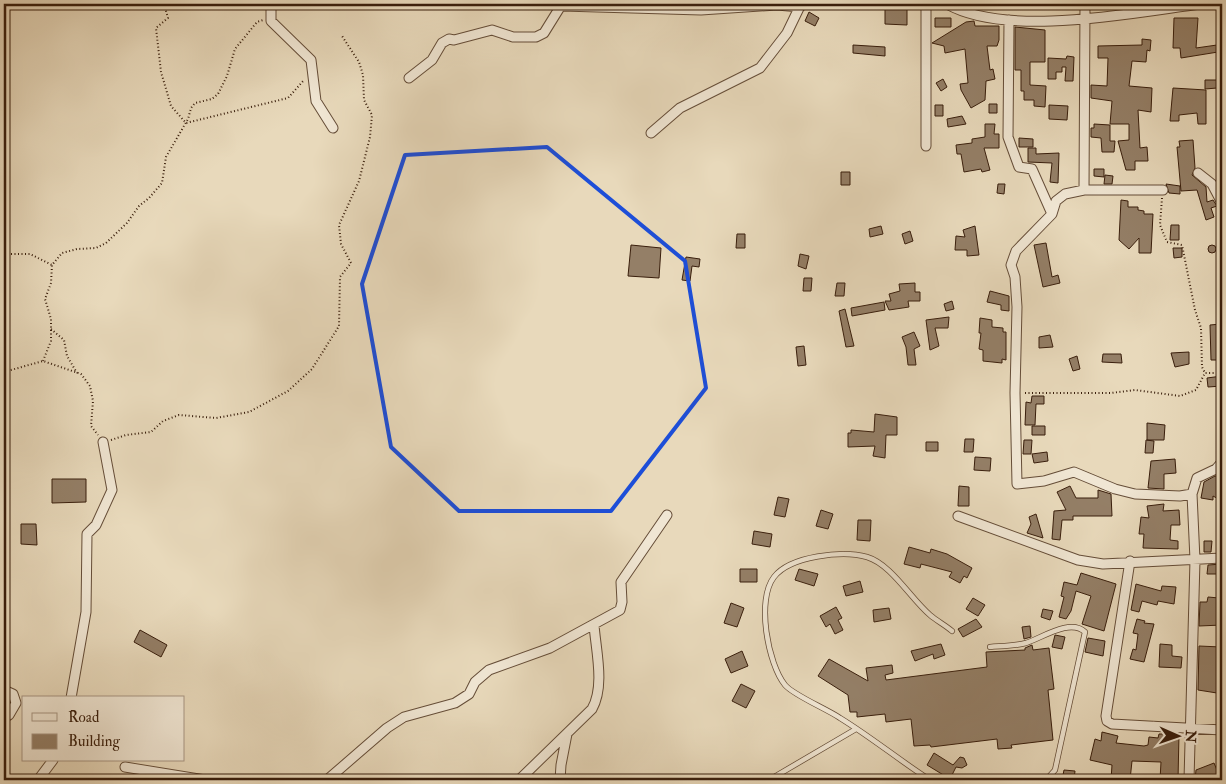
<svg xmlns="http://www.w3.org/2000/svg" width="1226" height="784" font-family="'IM FELL Double Pica',serif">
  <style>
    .building { fill: #947f67; stroke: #391e0c }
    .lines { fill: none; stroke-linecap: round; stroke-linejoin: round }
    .service-casing { stroke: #654d38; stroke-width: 6 }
    .minor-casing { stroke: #654d38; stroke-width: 11 }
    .path { stroke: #391e0c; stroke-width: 2; stroke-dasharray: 1 2.5; stroke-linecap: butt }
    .service { stroke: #f0e6d3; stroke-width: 4.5 }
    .minor { stroke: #f0e6d3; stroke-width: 9 }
    .marked { fill: none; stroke: #1d4ed8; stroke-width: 4; stroke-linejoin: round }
  </style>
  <rect width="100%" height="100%" fill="#e8d9bb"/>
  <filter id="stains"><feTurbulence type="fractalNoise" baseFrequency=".004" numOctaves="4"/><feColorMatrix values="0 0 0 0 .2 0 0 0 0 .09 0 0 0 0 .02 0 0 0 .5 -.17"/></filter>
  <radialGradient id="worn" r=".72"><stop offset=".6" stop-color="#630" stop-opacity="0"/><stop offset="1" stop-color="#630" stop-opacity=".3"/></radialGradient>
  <path class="building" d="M 885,7 L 907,8 L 907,25 L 885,24 Z
    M 809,12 L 819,18 L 815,26 L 805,21 Z
    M 935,18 L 951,18 L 951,27 L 935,27 Z
    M 1174,18 L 1198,18 L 1196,48 L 1217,45 L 1218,52 L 1181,58 L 1180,48 L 1173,48 Z
    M 974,21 L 975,26 L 999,26 L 999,40 L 997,46 L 987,46 L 990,70 L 993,69 L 995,79 L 986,81 L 985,100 L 971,108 L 961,90 L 960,84 L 968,83 L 965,49 L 945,53 L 944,46 L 932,43 L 966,22 Z
    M 1015,27 L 1045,30 L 1045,62 L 1030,62 L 1030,85 L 1046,86 L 1045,107 L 1034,106 L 1034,100 L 1024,100 L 1024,91 L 1021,91 L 1021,70 L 1015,70 Z
    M 1142,39 L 1151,40 L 1150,51 L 1147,50 L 1146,62 L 1132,61 L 1129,86 L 1152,88 L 1151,112 L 1138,110 L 1140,148 L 1147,147 L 1148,161 L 1135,161 L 1135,170 L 1126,170 L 1118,141 L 1129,140 L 1129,124 L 1110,124 L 1112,101 L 1091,98 L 1091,85 L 1107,86 L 1108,58 L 1098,58 L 1098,46 L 1142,45 Z
    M 853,45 L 885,47 L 885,56 L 853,53 Z
    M 1067,56 L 1074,57 L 1073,81 L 1065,81 L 1066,67 L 1062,67 L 1062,72 L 1056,72 L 1056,79 L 1048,79 L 1048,58 L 1066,59 Z
    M 943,79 L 947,87 L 941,91 L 936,83 Z
    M 1205,80 L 1217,80 L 1217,88 L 1205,89 Z
    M 1173,88 L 1206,90 L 1206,124 L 1198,124 L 1197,113 L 1179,115 L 1179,121 L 1170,121 Z
    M 989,104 L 997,104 L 997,113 L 989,113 Z
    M 935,105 L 943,105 L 943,116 L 935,116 Z
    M 1049,105 L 1068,106 L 1067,120 L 1049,119 Z
    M 962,116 L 966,124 L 948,127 L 947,119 Z
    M 985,124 L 995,124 L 994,134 L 999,134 L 999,148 L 984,148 L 990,170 L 982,172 L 981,169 L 964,172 L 961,154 L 957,154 L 956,145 L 972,143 L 972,139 L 985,137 Z
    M 1094,124 L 1110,125 L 1110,141 L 1115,141 L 1114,152 L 1102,152 L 1101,138 L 1091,137 L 1091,128 L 1094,128 Z
    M 1019,138 L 1033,139 L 1033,147 L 1019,147 Z
    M 1193,140 L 1195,168 L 1192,175 L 1206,187 L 1207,202 L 1213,200 L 1217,206 L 1211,208 L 1214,217 L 1206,220 L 1197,190 L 1181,191 L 1177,147 L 1180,147 L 1179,141 Z
    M 1028,148 L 1036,148 L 1036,154 L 1059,153 L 1058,183 L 1050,182 L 1052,163 L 1028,162 Z
    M 1094,169 L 1104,169 L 1104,177 L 1094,176 Z
    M 841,172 L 850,172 L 850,185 L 841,185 Z
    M 1105,175 L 1113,176 L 1112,184 L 1104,184 Z
    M 998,184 L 1005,184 L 1004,194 L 997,193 Z
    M 1166,184 L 1180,186 L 1180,194 L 1169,193 Z
    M 1121,200 L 1128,201 L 1128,207 L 1138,207 L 1138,210 L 1144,211 L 1144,214 L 1153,214 L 1151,253 L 1139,253 L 1139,238 L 1129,249 L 1119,240 Z
    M 1171,225 L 1179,225 L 1179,240 L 1170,240 Z
    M 881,226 L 883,234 L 870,237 L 869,229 Z
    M 975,226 L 979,255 L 967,256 L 967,250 L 955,250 L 956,236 L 965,237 L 963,230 Z
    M 910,231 L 913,241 L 905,244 L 902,234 Z
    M 737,234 L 745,234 L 745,248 L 736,248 Z
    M 1046,243 L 1052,277 L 1058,275 L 1060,283 L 1043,287 L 1034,245 Z
    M1208 249a4 4 0 1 1 8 0a4 4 0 1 1-8 0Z
    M 631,245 L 661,248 L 659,278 L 628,276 Z
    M 1173,248 L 1182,248 L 1182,257 L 1174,258 Z
    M 800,254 L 809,256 L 806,269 L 798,266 Z
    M 686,257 L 700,259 L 699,267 L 692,266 L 690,281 L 682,280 Z
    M 804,278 L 812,278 L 811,291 L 803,291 Z
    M 837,283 L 845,283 L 844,296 L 835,296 Z
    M 915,283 L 915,292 L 920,292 L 920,301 L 908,301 L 909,307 L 889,310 L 885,301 L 891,301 L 889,294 L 900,291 L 899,284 Z
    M 990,291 L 1009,296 L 1009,311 L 1001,310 L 1001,305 L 987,302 Z
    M 952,301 L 954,309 L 946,311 L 944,304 Z
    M 884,302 L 885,310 L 852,316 L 851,308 Z
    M 845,309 L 854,346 L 846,347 L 839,311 Z
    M 949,317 L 948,328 L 935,328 L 939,346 L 930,350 L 926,320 Z
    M 980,318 L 992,320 L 992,327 L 1003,328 L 1003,332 L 1006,332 L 1006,360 L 1002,359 L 1002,363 L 983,361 L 983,350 L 979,349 L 981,333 L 979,333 Z
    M 1221,324 L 1222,360 L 1211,360 L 1210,325 Z
    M 914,332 L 920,346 L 914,349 L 916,365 L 908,365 L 906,347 L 902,337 Z
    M 1050,335 L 1053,347 L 1039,348 L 1039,337 Z
    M 804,346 L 806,365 L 798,366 L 796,347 Z
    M 1189,352 L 1189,364 L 1175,367 L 1171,353 Z
    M 1103,354 L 1121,354 L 1122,363 L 1102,362 Z
    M 1077,356 L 1080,369 L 1073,371 L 1069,359 Z
    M 1222,376 L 1222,386 L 1208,387 L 1207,378 Z
    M 1032,396 L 1044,396 L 1044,404 L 1036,404 L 1035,425 L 1025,425 L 1026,402 L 1031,403 Z
    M 875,414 L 897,417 L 897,435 L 886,435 L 885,458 L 873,456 L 875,446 L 848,447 L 848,433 L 851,433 L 851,430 L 874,432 Z
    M 1147,423 L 1165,425 L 1164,440 L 1147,440 Z
    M 1032,426 L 1045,426 L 1045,435 L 1032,435 Z
    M 965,439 L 974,439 L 973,452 L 964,452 Z
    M 1024,440 L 1032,440 L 1031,454 L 1023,454 Z
    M 1146,440 L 1154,441 L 1153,453 L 1145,453 Z
    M 926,442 L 938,442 L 938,451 L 926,451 Z
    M 1047,452 L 1048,461 L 1034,463 L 1032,454 Z
    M 975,457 L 991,458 L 990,471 L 974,470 Z
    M 1175,459 L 1176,473 L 1164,474 L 1164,489 L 1148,488 L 1151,461 Z
    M 1215,476 L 1222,477 L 1222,501 L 1213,496 L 1213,500 L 1201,498 L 1204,482 Z
    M 52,479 L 86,479 L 86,502 L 52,503 Z
    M 959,486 L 969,487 L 969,506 L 958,506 Z
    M 1070,486 L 1076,498 L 1098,498 L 1098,490 L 1111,494 L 1112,516 L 1073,516 L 1073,520 L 1062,520 L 1060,540 L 1052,539 L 1054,511 L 1066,510 L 1057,492 Z
    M 778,497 L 789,499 L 785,517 L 774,515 Z
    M 1164,504 L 1163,511 L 1179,510 L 1180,525 L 1171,525 L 1170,540 L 1178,541 L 1178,549 L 1143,548 L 1144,534 L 1139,534 L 1141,517 L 1149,518 L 1147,506 Z
    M 821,510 L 833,514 L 828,529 L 816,526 Z
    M 1036,514 L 1043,538 L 1027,533 L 1031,524 L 1029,517 Z
    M 858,520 L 871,520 L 870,541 L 857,540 Z
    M 21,524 L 36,524 L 37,545 L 21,544 Z
    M 754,531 L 772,534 L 770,547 L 752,544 Z
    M 1204,541 L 1212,541 L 1211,552 L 1204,552 Z
    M 909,547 L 930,553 L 931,549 L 947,554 L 972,568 L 967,578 L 964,576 L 960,583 L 949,577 L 952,572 L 921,564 L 920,568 L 904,564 Z
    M 1222,564 L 1222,574 L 1207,574 L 1208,565 Z
    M 740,569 L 757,569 L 757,582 L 740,582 Z
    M 799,569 L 818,574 L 814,586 L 795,580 Z
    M 1081,573 L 1116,584 L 1104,631 L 1082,624 L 1091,596 L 1076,591 L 1071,611 L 1066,619 L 1059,617 L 1064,597 L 1061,596 L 1064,582 L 1077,585 Z
    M 860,581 L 863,592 L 846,596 L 843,586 Z
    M 1136,584 L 1161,591 L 1162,586 L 1176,587 L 1174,604 L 1158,601 L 1157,605 L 1142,601 L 1139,612 L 1131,610 Z
    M 1208,597 L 1219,598 L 1218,612 L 1222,612 L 1222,625 L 1199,626 L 1200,602 L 1207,602 Z
    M 973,598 L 985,605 L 978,616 L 966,609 Z
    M 731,603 L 744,608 L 737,627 L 724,623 Z
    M 836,607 L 842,618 L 838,620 L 843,630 L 835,634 L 830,624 L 826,627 L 820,616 Z
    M 889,608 L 891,619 L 874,622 L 873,610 Z
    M 1043,609 L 1053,611 L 1050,620 L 1041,617 Z
    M 976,619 L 982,627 L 963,637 L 958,629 Z
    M 1137,619 L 1145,621 L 1144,623 L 1154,624 L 1144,662 L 1130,659 L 1133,649 L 1136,650 L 1138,634 L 1133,633 Z
    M 1030,626 L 1031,637 L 1024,639 L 1022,627 Z
    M 140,630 L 167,645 L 161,657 L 134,642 Z
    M 1055,635 L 1065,637 L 1062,649 L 1052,647 Z
    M 1088,638 L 1105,641 L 1103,656 L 1085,652 Z
    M 941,644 L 945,655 L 934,659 L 933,654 L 915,661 L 911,651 Z
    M 1160,644 L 1172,645 L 1172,656 L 1182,657 L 1181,668 L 1159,667 Z
    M 1032,645 L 1033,650 L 1049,648 L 1054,689 L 1048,690 L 1053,740 L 1011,745 L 1012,748 L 998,749 L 997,739 L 931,747 L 930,745 L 914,746 L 911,719 L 886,722 L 885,714 L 857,717 L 857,712 L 850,712 L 848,695 L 818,676 L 829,659 L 868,681 L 866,668 L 892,665 L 893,673 L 885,675 L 886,680 L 987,667 L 986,652 L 1025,650 L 1025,648 Z
    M 1199,646 L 1221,647 L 1222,672 L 1217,672 L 1217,693 L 1198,690 Z
    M 742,651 L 748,666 L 731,673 L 725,659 Z
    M 741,684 L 755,691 L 746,708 L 732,701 Z
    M 1102,732 L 1118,736 L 1116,743 L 1144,746 L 1148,745 L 1149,737 L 1158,738 L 1159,734 L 1179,734 L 1178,780 L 1160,780 L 1161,762 L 1132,761 L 1130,780 L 1111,780 L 1112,765 L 1090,760 L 1095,739 L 1101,741 Z
    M 934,753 L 953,765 L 960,757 L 964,758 L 967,765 L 962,768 L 956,767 L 950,779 L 927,765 Z
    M 1214,763 L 1219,775 L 1215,777 L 1215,780 L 1195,780 L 1196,770 Z
    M 1064,770 L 1075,771 L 1074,780 L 1062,780 Z"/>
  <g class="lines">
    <defs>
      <path id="service" d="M 990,647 C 1002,646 1015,646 1026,643 C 1042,638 1070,618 1085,632 L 1055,770 L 1046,780
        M 769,780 L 856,729
        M 930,780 C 899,760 871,737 840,718 C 827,709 793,695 785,685 C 768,664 756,600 774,577 C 790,556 843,550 867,557 C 891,564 911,599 930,615 C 937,621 945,625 952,631"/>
      <path id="minor" d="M 271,4 L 271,21 L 311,60 L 316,101 L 333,128
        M 947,4 C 1007,38 1132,13 1200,4
        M 562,6 L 701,10 L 777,5 L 800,7
        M 1009,20 L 1008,137 L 1019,167 L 1032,169 L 1052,214
        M 409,78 L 432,60 L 442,43 L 449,39 L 454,40 L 492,30 L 513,37 L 536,37 L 544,33 L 562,4
        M 651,133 L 680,108 L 760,68 L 787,33 L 801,4
        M 926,146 L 926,4
        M 1198,173 L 1212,184 L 1222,203
        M 1084,190 L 1085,4
        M 1163,190 L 1084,190 L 1065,194 L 1056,201 L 1052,214 L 1016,251 L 1011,265 L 1015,277 L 1017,307 L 1015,393 L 1017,484 L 1044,481 L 1074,472 L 1115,489 L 1135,494 L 1180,496 L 1192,494 L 1195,560 L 1189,780
        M 1192,494 L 1197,478 L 1216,469 L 1222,462
        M 958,516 L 1078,560 L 1103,564 L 1222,558
        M 1130,561 L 1106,716 L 1107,721 L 1112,724 L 1222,730
        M 4,690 L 13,694 L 16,703 L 9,715 L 4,718
        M 71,698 L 86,612 L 87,534 L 96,525 L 112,490 L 103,442
        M 125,767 L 205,780
        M 38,780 L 53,760
        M 327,780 L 387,728 L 404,717 L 455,703 L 469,694 L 475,682 L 489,670 L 550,648 L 620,610 L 622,602 L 621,582 L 667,515
        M 519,780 L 592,709 C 605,686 596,651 594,625
        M 560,780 L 561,765 L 567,734"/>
    </defs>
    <use href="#service" class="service-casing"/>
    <use href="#minor" class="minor-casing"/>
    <path class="path" d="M 164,4 L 168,18 L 156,28 L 161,72 L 171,106 L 186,123 L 288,98 L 304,80
      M 1162,198 L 1160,225 L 1167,242 L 1182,245 L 1195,310 L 1201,328 L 1202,367 L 1205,373
      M 4,254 L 30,254 L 52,265
      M 51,329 L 64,340 L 67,356 L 77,373
      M 43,361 L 51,341 L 51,319 L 45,299 L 51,283 L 52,265 L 62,253 L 77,249 L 96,248 L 106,243 L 127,223 L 139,206 L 149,198 L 162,183 L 166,157 L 188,119 L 191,108 L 195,103 L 212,99 L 218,94 L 227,76 L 235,49 L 257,22 L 263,20
      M 4,372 L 43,361 L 81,374 L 90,386 L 93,401 L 91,426 L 98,435
      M 1025,393 L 1111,393 L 1135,390 L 1180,396 L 1196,390 L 1205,373 L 1222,373
      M 111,440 L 126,435 L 151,432 L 163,421 L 179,415 L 216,418 L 249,412 L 288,391 L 312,369 L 339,326 L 340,277 L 351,263 L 341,244 L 339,225 L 359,181 L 370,137 L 372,115 L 364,100 L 363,75 L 359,62 L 342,36"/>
    <use href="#service" class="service"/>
    <use href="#minor" class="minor"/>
  </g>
  <path class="marked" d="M 547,147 L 685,261 L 706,388 L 611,511 L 459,511 L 391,447 L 362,284 L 405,155 Z"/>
  <rect width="1226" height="784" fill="none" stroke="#e8d9bb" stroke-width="20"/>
  <rect x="5" y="5" width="1216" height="774" fill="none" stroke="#391e0c" stroke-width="2.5"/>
  <rect x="10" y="10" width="1206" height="764" fill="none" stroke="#391e0c"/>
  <rect x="22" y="696" width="162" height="65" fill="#f0e6d3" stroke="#a79683"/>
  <rect x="32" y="713" width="25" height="8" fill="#f0e6d3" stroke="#a79683"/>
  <text x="68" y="722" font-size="15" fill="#391e0c">Road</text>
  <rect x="32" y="734" width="25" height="15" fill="#947f67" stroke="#a79683"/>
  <text x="68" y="746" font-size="15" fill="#391e0c">Building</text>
  <g transform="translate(1178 736) rotate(92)" stroke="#f0e6d3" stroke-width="4" paint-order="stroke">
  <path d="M0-4L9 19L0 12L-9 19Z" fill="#391e0c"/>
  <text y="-8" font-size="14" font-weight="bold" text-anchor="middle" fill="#391e0c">N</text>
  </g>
  <rect width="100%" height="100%" filter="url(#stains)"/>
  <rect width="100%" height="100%" fill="url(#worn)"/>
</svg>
